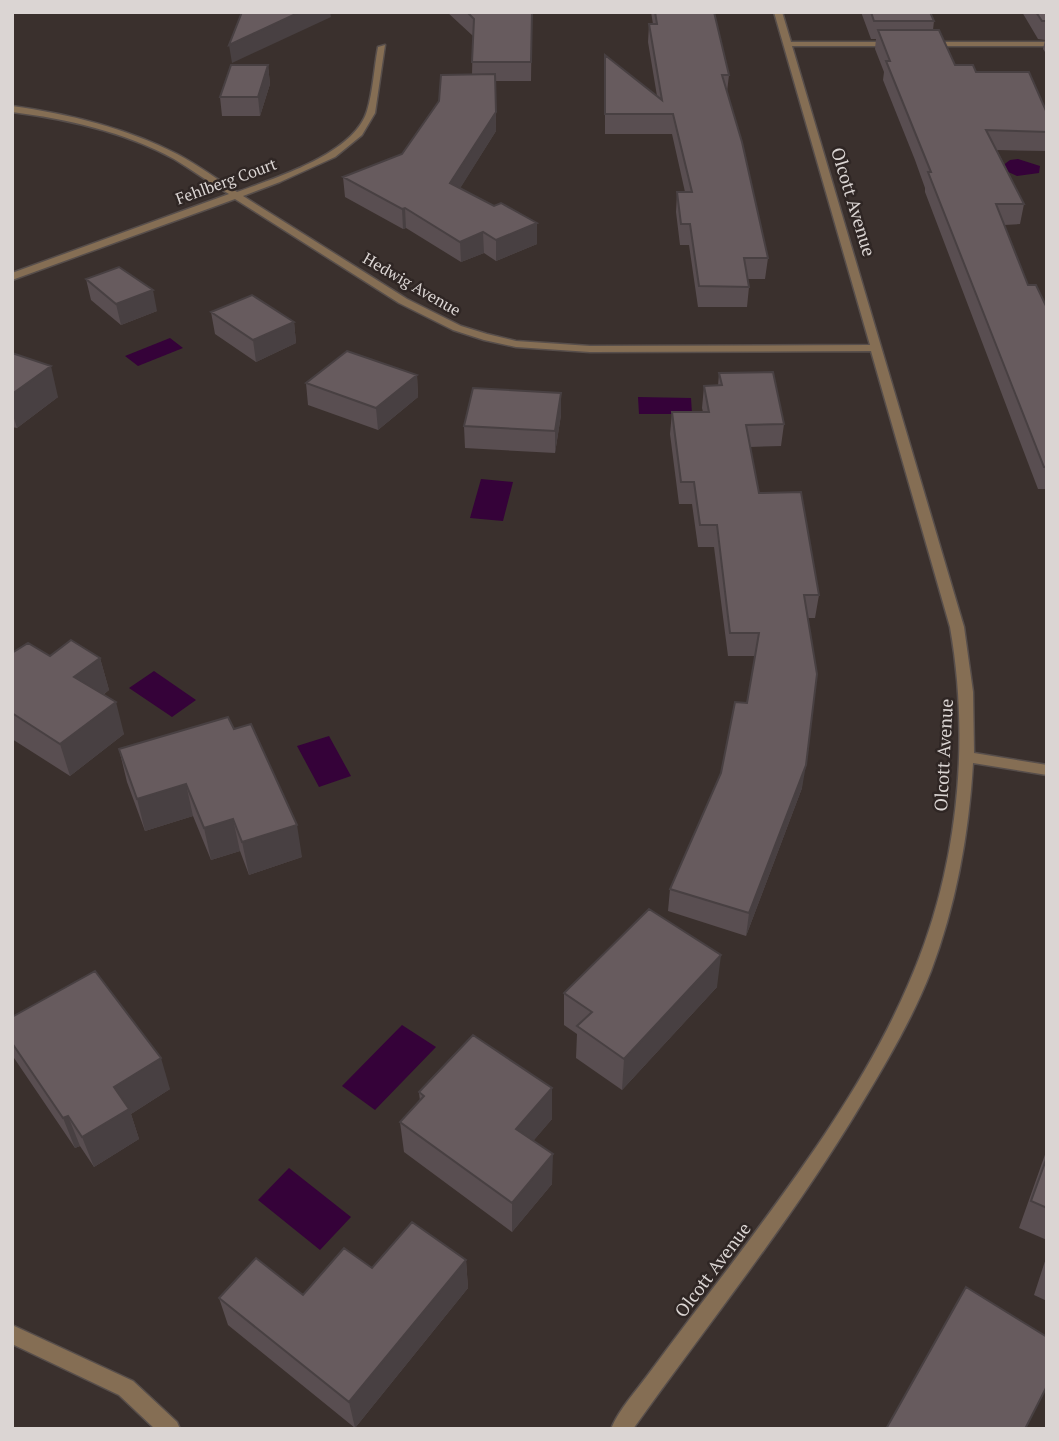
<svg xmlns="http://www.w3.org/2000/svg" width="1059" height="1441" font-family="'PT Serif',serif">
  <style>
    .water { fill: #350239 }
    .lines { fill: none; stroke-linecap: round; stroke-linejoin: round }
    .minor-casing { stroke: #574e4b; stroke-width: 3 }
    .minor { fill: #856e54; fill-rule: evenodd }
    .wall { fill: #594e51 }
    .shaded-wall { fill: #484042 }
    .building { fill: #675b5e; stroke: #484042; stroke-width: 2 }
    .labels { text-anchor: middle; stroke-width: 5; stroke-linejoin: round; paint-order: stroke }
    .far-street-label { font-size: 16px; fill: #dbd5d3; stroke: #2f2624 }
    .street-label { font-size: 18px; fill: #dbd5d3; stroke: #2f2624 }
  </style>
  <rect width="100%" height="100%" fill="#3a302d"/>
  <path class="water" d="M 1018,159 L 1040,166 L 1039,173 L 1017,176 L 1004,170 L 1002,166 L 1010,160 Z
    M 170,338 L 183,348 L 138,366 L 125,356 Z
    M 638,397 L 691,398 L 692,414 L 639,414 Z
    M 481,479 L 513,482 L 503,521 L 470,518 Z
    M 154,671 L 196,700 L 172,717 L 129,688 Z
    M 329,736 L 351,776 L 319,787 L 297,746 Z
    M 402,1025 L 436,1047 L 375,1110 L 342,1086 Z
    M 289,1168 L 351,1217 L 320,1250 L 258,1200 Z"/>
  <g class="lines">
    <defs>
      <path id="minor" d="M 774,12 L 782,12 L 791,42 L 893,42 L 897,44 L 893,46 L 792,46 L 964,627 L 973,692 L 974,753 L 1047,765 L 1047,775 L 973,763 C 969,833 956,905 931,971 C 913,1017 888,1060 862,1103 C 794,1217 710,1321 633,1429 L 611,1429 C 619,1409 637,1390 650,1372 C 677,1335 705,1299 733,1262 C 798,1175 865,1085 908,985 C 957,875 971,745 950,627 L 871,351 L 590,352 L 516,347 L 484,340 L 453,330 L 399,303 L 235,199 L 12,280 L 12,273 L 229,194 C 210,183 192,170 174,159 C 125,132 67,119 12,112 L 12,106 C 69,114 126,128 177,154 C 198,165 217,179 237,192 C 275,178 354,154 367,111 C 373,91 374,68 378,47 L 385,45 L 375,113 L 362,135 L 335,157 L 280,182 L 243,196 L 407,299 L 461,326 L 487,334 L 516,341 L 590,346 L 870,345 Z
        M 924,42 L 1047,42 L 1047,46 L 927,46 L 923,44 Z
        M 12,1325 L 133,1381 L 177,1422 L 180,1429 L 155,1429 L 119,1395 L 12,1344 Z"/>
    </defs>
    <use href="#minor" class="minor-casing"/>
    <use href="#minor" class="minor"/>
  </g>
  <path class="wall" d="M 447,12 L 532,12 L 531,81 L 495,81 L 496,131 L 460,188 L 537,244 L 496,261 L 484,253 L 461,262 L 406,228 L 403,229 L 345,197 L 343,177 L 402,154 L 472,74 L 473,36 Z
    M 651,12 L 714,12 L 729,75 L 727,92 L 768,258 L 765,279 L 747,279 L 749,287 L 747,307 L 698,307 L 689,245 L 680,245 L 676,212 L 677,192 L 685,192 L 672,134 L 605,134 L 605,55 L 657,96 L 648,42 L 649,24 L 653,24 Z
    M 861,12 L 930,12 L 934,21 L 933,30 L 955,65 L 976,72 L 1047,113 L 1047,151 L 997,150 L 1024,204 L 1020,224 L 1004,225 L 1028,285 L 1047,308 L 1047,489 L 1038,489 L 925,192 L 925,188 L 915,160 L 883,80 L 884,72 L 875,49 L 876,39 L 871,39 Z
    M 1022,12 L 1047,12 L 1047,55 L 1043,49 L 1045,40 L 1038,39 Z
    M 268,65 L 270,84 L 260,116 L 222,116 L 220,97 Z
    M 86,279 L 157,311 L 121,325 L 91,300 Z
    M 211,312 L 294,322 L 296,343 L 256,362 L 215,334 Z
    M 12,353 L 58,397 L 17,428 L 12,427 Z
    M 719,373 L 784,424 L 781,446 L 750,447 L 759,493 L 819,595 L 815,618 L 808,618 L 802,788 L 746,936 L 668,911 L 670,889 L 721,773 L 747,703 L 755,656 L 728,656 L 714,547 L 698,547 L 692,504 L 679,504 L 670,434 L 672,412 L 703,412 L 702,408 L 704,386 L 718,386 Z
    M 417,375 L 418,397 L 378,430 L 308,405 L 306,383 Z
    M 561,393 L 561,415 L 555,453 L 465,448 L 464,426 Z
    M 12,653 L 100,658 L 109,690 L 103,695 L 124,734 L 70,776 L 12,739 Z
    M 228,717 L 302,857 L 249,875 L 240,851 L 211,860 L 193,816 L 145,831 L 127,782 L 119,749 Z
    M 717,987 L 622,1090 L 576,1058 L 577,1034 L 564,1025 L 564,993 Z
    M 12,1017 L 170,1089 L 131,1114 L 139,1139 L 94,1167 L 80,1146 L 75,1148 L 12,1055 Z
    M 552,1088 L 552,1119 L 533,1141 L 552,1184 L 512,1232 L 404,1152 L 400,1122 L 420,1101 L 419,1092 Z
    M 1047,1149 L 1047,1240 L 1019,1228 Z
    M 1047,1255 L 1047,1301 L 1034,1295 Z
    M 466,1260 L 468,1288 L 355,1428 L 228,1325 L 219,1298 L 303,1295 L 372,1268 Z"/>
  <path class="shaded-wall" d="M 300,12 L 330,12 L 331,17 L 232,63 L 229,45 Z
    M 268,65 L 270,84 L 260,116 L 258,97 Z
    M 495,74 L 496,131 L 451,203 L 450,183 Z
    M 405,208 L 406,228 L 403,229 L 402,209 Z
    M 537,223 L 537,244 L 496,261 L 496,240 Z
    M 483,232 L 484,253 L 461,262 L 460,242 Z
    M 153,290 L 157,311 L 121,325 L 116,304 Z
    M 294,322 L 296,343 L 256,362 L 253,340 Z
    M 51,366 L 58,397 L 17,428 L 12,412 L 12,394 Z
    M 417,375 L 418,397 L 378,430 L 376,408 Z
    M 561,393 L 561,415 L 555,453 L 555,431 Z
    M 100,658 L 109,690 L 84,709 L 74,677 Z
    M 116,702 L 124,734 L 70,776 L 60,744 Z
    M 806,765 L 802,788 L 746,936 L 749,913 Z
    M 186,784 L 193,816 L 145,831 L 137,799 Z
    M 233,819 L 240,851 L 211,860 L 204,828 Z
    M 297,825 L 302,857 L 249,875 L 242,842 Z
    M 721,955 L 717,987 L 622,1090 L 624,1059 Z
    M 161,1058 L 170,1089 L 131,1114 L 139,1139 L 94,1167 L 82,1137 L 114,1087 Z
    M 552,1088 L 552,1119 L 517,1160 L 516,1129 Z
    M 68,1116 L 80,1146 L 75,1148 L 63,1118 Z
    M 553,1154 L 552,1184 L 512,1232 L 512,1203 Z
    M 466,1260 L 468,1288 L 355,1428 L 349,1402 Z"/>
  <path class="building" d="M 242,12 L 300,12 L 229,45 Z
    M 467,12 L 532,12 L 531,62 L 472,62 L 474,19 Z
    M 655,12 L 714,12 L 729,75 L 722,75 L 742,142 L 768,258 L 744,258 L 749,287 L 699,286 L 690,224 L 681,224 L 677,192 L 692,192 L 673,114 L 605,114 L 605,55 L 662,100 L 649,24 L 657,24 Z
    M 871,12 L 930,12 L 934,21 L 874,21 Z
    M 1036,12 L 1047,12 L 1047,21 L 1042,21 Z
    M 878,30 L 939,30 L 955,65 L 973,65 L 976,72 L 1029,72 L 1047,113 L 1047,132 L 986,130 L 1024,204 L 996,204 L 1028,285 L 1036,285 L 1047,308 L 1047,467 L 1044,467 L 928,172 L 931,172 L 918,140 L 886,61 L 890,61 Z
    M 231,65 L 268,65 L 258,97 L 220,97 Z
    M 495,74 L 496,112 L 450,183 L 494,206 L 501,203 L 537,223 L 496,240 L 483,232 L 460,242 L 405,208 L 402,209 L 343,177 L 402,154 L 439,101 L 441,75 Z
    M 119,267 L 153,290 L 116,304 L 86,279 Z
    M 252,295 L 294,322 L 253,340 L 211,312 Z
    M 347,351 L 417,375 L 376,408 L 306,383 Z
    M 12,353 L 51,366 L 12,394 Z
    M 773,372 L 784,424 L 746,425 L 759,493 L 801,492 L 819,595 L 804,595 L 817,674 L 806,765 L 749,913 L 670,889 L 721,773 L 735,702 L 747,703 L 759,633 L 730,633 L 717,525 L 700,525 L 694,482 L 681,482 L 672,412 L 709,412 L 704,386 L 722,385 L 719,373 Z
    M 473,388 L 561,393 L 555,431 L 464,426 Z
    M 71,640 L 100,658 L 74,677 L 116,702 L 60,744 L 12,713 L 12,653 L 28,643 L 50,656 Z
    M 228,717 L 234,729 L 251,724 L 297,825 L 242,842 L 233,819 L 204,828 L 186,784 L 137,799 L 119,749 Z
    M 649,909 L 721,955 L 624,1059 L 577,1026 L 592,1012 L 564,993 Z
    M 95,971 L 161,1058 L 114,1087 L 129,1109 L 82,1137 L 68,1116 L 63,1118 L 12,1043 L 12,1017 Z
    M 473,1035 L 552,1088 L 516,1129 L 553,1154 L 512,1203 L 400,1122 L 424,1096 L 419,1092 Z
    M 1047,1157 L 1047,1208 L 1031,1201 Z
    M 412,1222 L 466,1260 L 349,1402 L 219,1298 L 256,1258 L 303,1295 L 344,1248 L 372,1268 Z
    M 966,1287 L 1047,1337 L 1047,1386 L 1025,1429 L 886,1429 Z"/>
  <g class="labels">
    <g class="far-street-label">
      <text transform="translate(226 181) rotate(-20)" y="6">Fehlberg Court</text>
      <text transform="translate(412 284) rotate(30)" y="6">Hedwig Avenue</text>
    </g>
    <g class="street-label">
      <text transform="translate(853 202) rotate(73)" y="6">Olcott Avenue</text>
      <text transform="translate(944 755) rotate(-87)" y="6">Olcott Avenue</text>
      <text transform="translate(713 1270) rotate(-53)" y="6">Olcott Avenue</text>
    </g>
  </g>
  <rect width="1059" height="1441" fill="none" stroke="#dbd5d3" stroke-width="28"/>
</svg>
